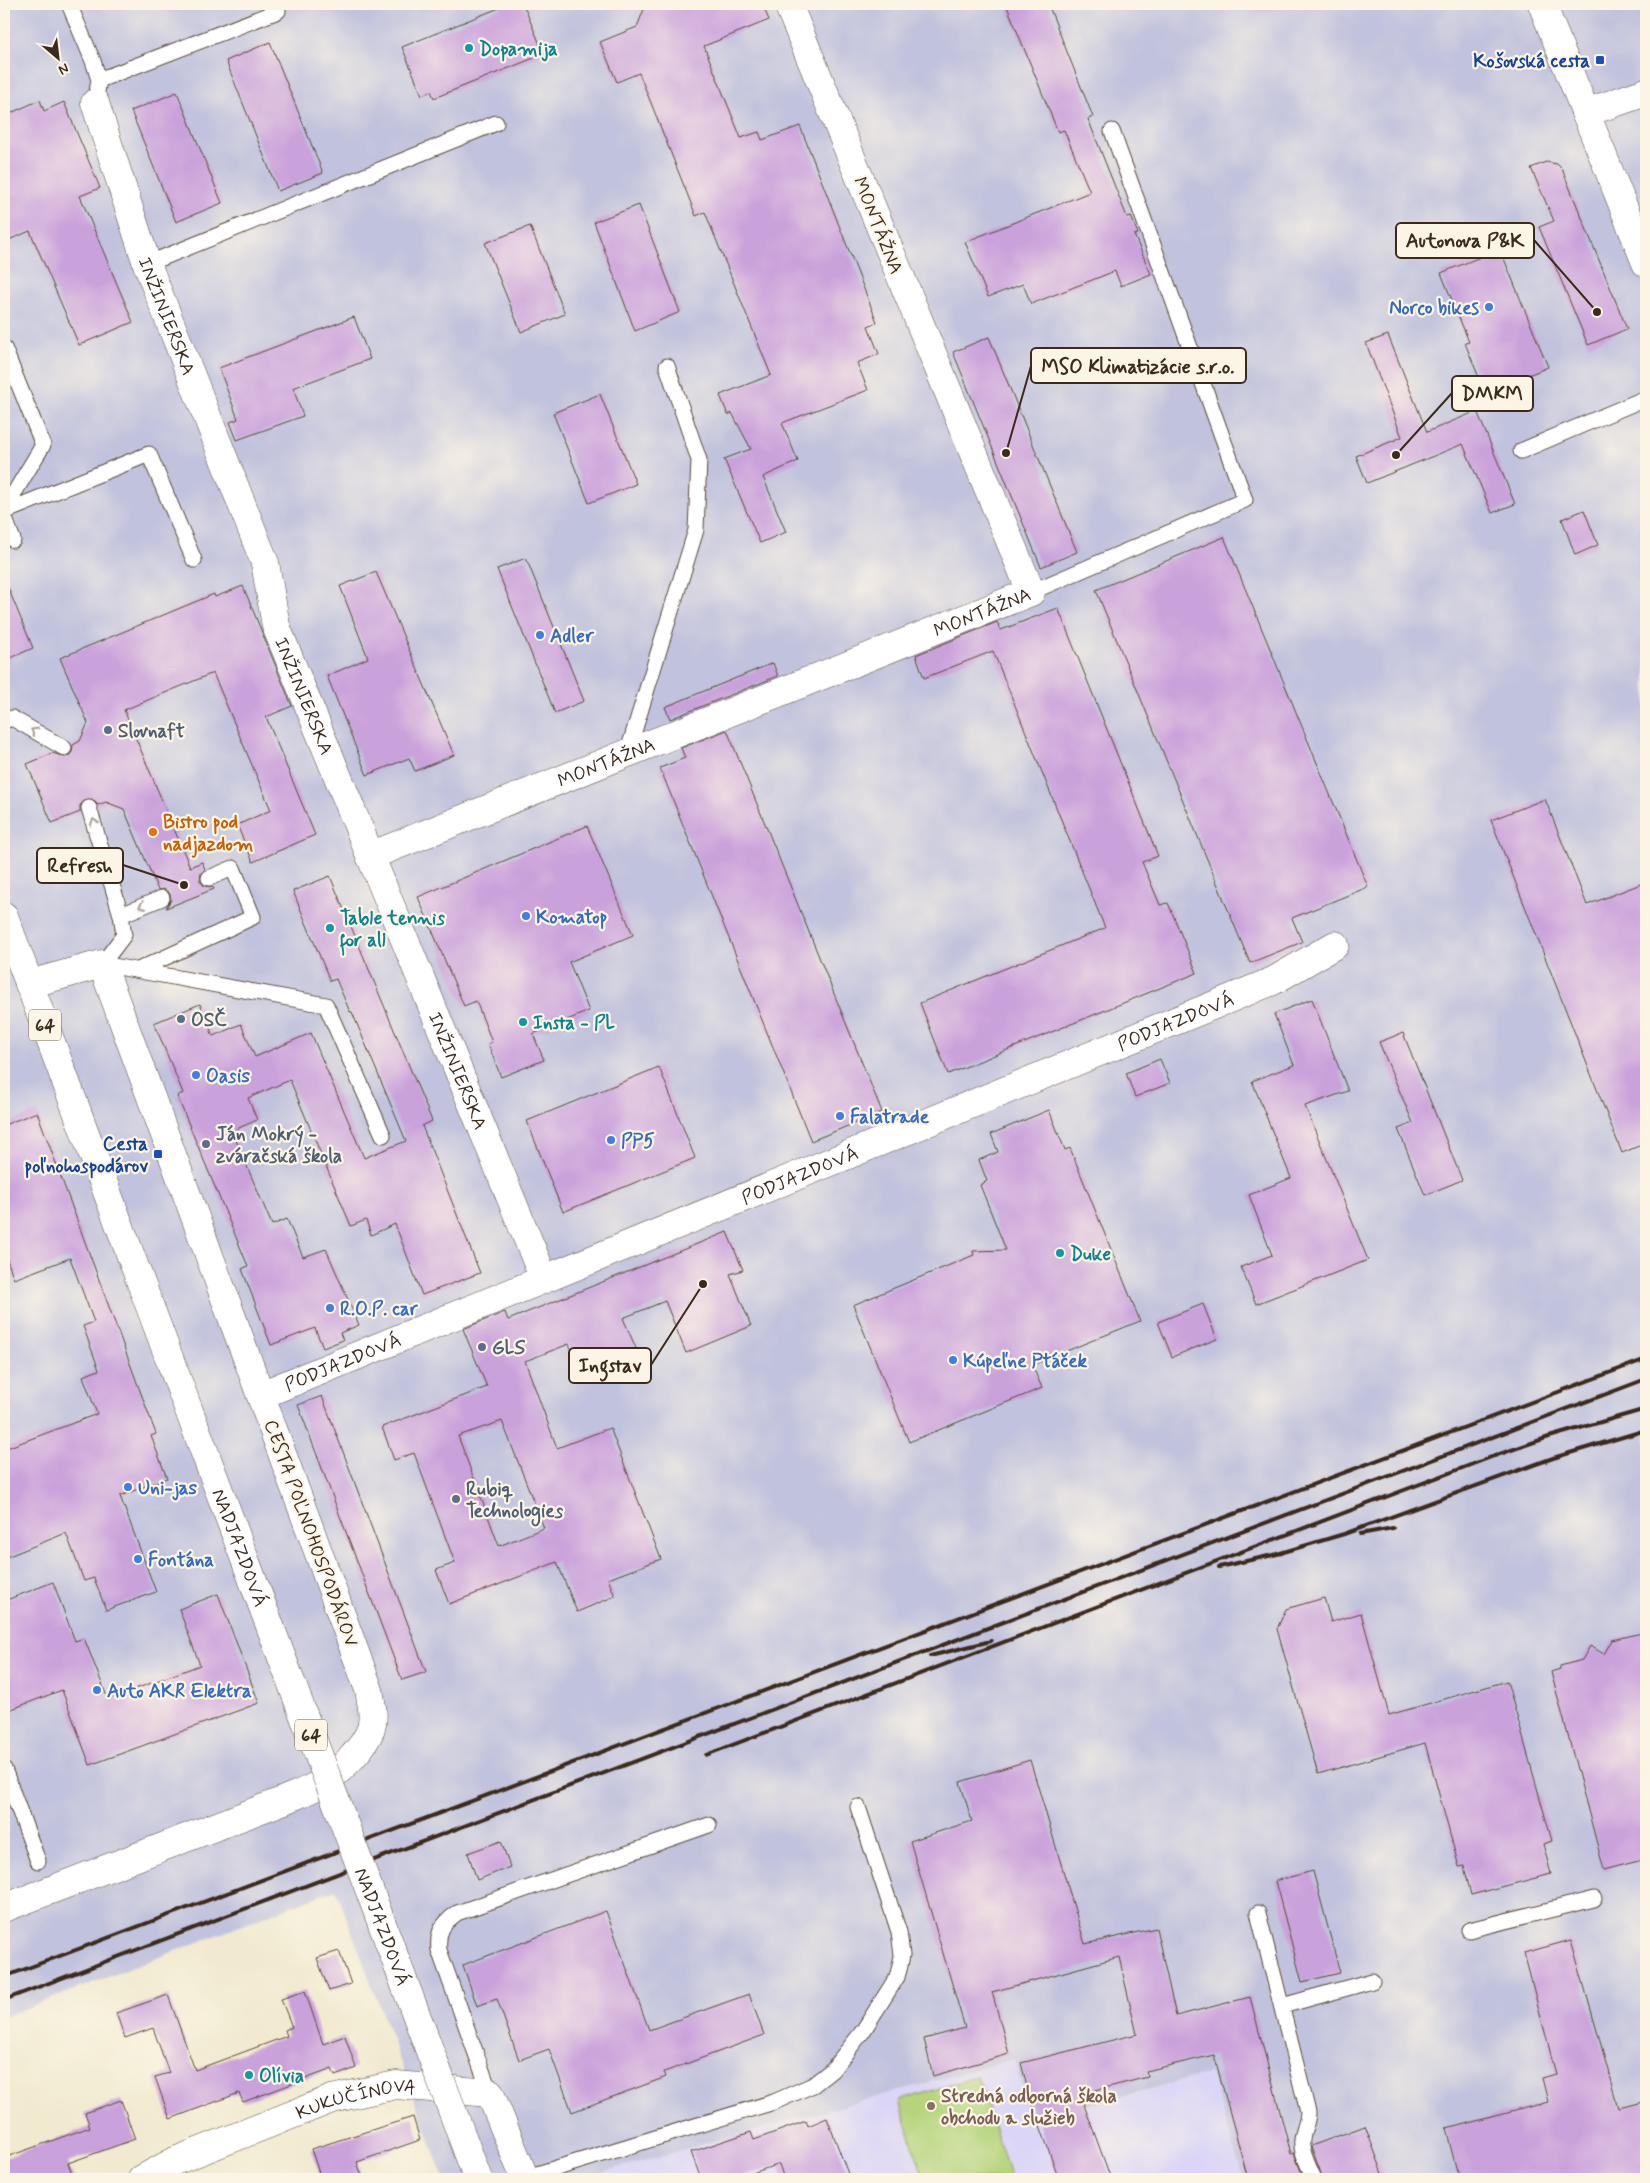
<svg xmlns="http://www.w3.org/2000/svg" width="1650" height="2183" font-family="Mynerve,sans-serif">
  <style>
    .built { fill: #dbd6f7 }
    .industrial { fill: #c1c2dd }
    .green { fill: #b5d47b; stroke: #787f4c }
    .building { fill: #caa2db; fill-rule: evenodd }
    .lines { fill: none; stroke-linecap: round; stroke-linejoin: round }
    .lane-casing { stroke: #564739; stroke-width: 17 }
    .street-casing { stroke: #564739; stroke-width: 29 }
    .primary-casing { stroke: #564739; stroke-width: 29 }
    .lane { stroke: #fff; stroke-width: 15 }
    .street { stroke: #fff; stroke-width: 28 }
    .primary { stroke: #fff; stroke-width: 28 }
    .rail { stroke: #3b2a1e; stroke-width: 4 }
    .primary-bridge-casing { stroke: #564739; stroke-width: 29; stroke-linecap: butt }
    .primary-bridge { stroke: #fff; stroke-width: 28 }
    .oneway { stroke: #a79f9a }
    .culture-dot { fill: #0f9aa8; stroke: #fcf5e5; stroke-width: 2 }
    .transit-dot { fill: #1a4fb4; stroke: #fcf5e5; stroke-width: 2 }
    .shop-dot { fill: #3f7fe0; stroke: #fcf5e5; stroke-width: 2 }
    .service-dot { fill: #5c6f8a; stroke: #fcf5e5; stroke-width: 2 }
    .food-dot { fill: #e8710a; stroke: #fcf5e5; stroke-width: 2 }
    .education-dot { fill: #8d6e63; stroke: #fcf5e5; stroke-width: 2 }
    .labels { text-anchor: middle; stroke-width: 4.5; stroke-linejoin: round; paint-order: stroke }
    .shield { fill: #fcf5e5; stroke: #75675a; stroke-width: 1 }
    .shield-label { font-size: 18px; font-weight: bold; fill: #3b2a1e }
    .culture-label { font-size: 19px; font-weight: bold; fill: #0d838f; stroke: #fcf5e5; text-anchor: start }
    .transit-label { font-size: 19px; font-weight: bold; fill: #164399; stroke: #fcf5e5; text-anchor: end }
    .street-label { font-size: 19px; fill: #3b2a1e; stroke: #fcf5e5 }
    .shop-label { font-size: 19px; font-weight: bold; fill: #366cbe; stroke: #fcf5e5; text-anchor: start }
    .service-label { font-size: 19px; font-weight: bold; fill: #4e5e75; stroke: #fcf5e5; text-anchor: start }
    .food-label { font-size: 19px; font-weight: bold; fill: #c56008; stroke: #fcf5e5; text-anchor: start }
    .education-label { font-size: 19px; font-weight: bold; fill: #785e54; stroke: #fcf5e5; text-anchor: start }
    .leader { fill: none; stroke: #3b2a1e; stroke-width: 2 }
    .callout-dot { fill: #3b2a1e; stroke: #fcf5e5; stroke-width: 2 }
    .callout { fill: #fcf5e5; stroke: #3b2a1e; stroke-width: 2 }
    .callout-label { font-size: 20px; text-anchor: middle; font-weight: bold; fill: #3b2a1e }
  </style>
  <rect width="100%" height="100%" fill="#fcf5e5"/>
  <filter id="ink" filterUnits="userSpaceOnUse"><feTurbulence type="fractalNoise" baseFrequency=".02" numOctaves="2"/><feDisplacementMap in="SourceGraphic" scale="10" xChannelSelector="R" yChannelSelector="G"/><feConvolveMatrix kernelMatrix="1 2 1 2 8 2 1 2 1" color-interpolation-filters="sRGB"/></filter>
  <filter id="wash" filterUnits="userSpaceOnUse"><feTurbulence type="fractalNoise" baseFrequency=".0096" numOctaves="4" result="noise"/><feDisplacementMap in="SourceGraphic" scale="20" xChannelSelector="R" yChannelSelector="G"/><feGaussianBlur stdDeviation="1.12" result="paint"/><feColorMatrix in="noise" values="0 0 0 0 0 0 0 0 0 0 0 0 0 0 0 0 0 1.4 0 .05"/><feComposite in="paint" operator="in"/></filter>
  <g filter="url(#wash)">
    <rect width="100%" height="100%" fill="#f1ead0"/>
    <path class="built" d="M 1014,2059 L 1033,2121 L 1211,2073 L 1243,2179 L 574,2179 Z"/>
    <path class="industrial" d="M 4,4 L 1646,4 L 1646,2179 L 1243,2179 L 1211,2073 L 1032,2120 L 1014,2059 L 577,2179 L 444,2179 L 336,1889 L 4,2017 Z"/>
    <path class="green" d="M 978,2076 L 1011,2179 L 924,2179 L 899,2101 Z"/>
    <g id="blocks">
      <path class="building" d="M 509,4 L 523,4 L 544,54 L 434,98 L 431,91 L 422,95 L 402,47 Z
        M 646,4 L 762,4 L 769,20 L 704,46 L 741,138 L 759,132 L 762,140 L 800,126 L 877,322 L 868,326 L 879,354 L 857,363 L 868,390 L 782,423 L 798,461 L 763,477 L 786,532 L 760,543 L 724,459 L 751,449 L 732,413 L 728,415 L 720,395 L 771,375 L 705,212 L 696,216 L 639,73 L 617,82 L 600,42 L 637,27 Z
        M 1006,4 L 1048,4 L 1093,117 L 1088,119 L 1127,217 L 1131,216 L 1138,234 L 1134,235 L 1151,274 L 1121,286 L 1115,271 L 1031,304 L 1023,284 L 988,297 L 965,242 L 1090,192 L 1064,130 L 1058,132 Z
        M 270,42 L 323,173 L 278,191 L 226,61 Z
        M 177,92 L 222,203 L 176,222 L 131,111 Z
        M 40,100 L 44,111 L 64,102 L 100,188 L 80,196 L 133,322 L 79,345 L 30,231 L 4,242 L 4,116 Z
        M 1546,162 L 1557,164 L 1562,169 L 1627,329 L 1588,345 L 1539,227 L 1554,221 L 1531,168 Z
        M 639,205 L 680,312 L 635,331 L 594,222 Z
        M 530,226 L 565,314 L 521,332 L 485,243 Z
        M 1500,249 L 1548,367 L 1526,376 L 1525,374 L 1484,390 L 1465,343 L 1469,342 L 1441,273 Z
        M 354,317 L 370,359 L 293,388 L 303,416 L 237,440 L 230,422 L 238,419 L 219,368 Z
        M 1388,335 L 1427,432 L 1477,411 L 1515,504 L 1492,513 L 1463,444 L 1367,483 L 1356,456 L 1402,437 L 1366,343 Z
        M 989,337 L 1077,552 L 1041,567 L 953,352 Z
        M 600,394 L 636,484 L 589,503 L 553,413 Z
        M 1584,510 L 1598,545 L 1575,555 L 1562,519 Z
        M 1224,537 L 1368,887 L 1292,918 L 1302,942 L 1250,963 L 1096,590 Z
        M 526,558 L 584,701 L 555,713 L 497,569 Z
        M 376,572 L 454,755 L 415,771 L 409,758 L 367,775 L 327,676 L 368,658 L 340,586 Z
        M 4,578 L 33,648 L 4,661 Z
        M 243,586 L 292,706 L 266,717 L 315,835 L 253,862 L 237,825 L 271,810 L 213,673 L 124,710 L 190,867 L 202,862 L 205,869 L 201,873 L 200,881 L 204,886 L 213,887 L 214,889 L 166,908 L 171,900 L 170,894 L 164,889 L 158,890 L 124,809 L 106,802 L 98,805 L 92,799 L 87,799 L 80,805 L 80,812 L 52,823 L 27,764 L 53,753 L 64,757 L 69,756 L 72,752 L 73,745 L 80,741 L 88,723 L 60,658 L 214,594 L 215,597 Z
        M 1058,608 L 1158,856 L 1142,862 L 1160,905 L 1168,903 L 1197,973 L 948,1074 L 920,1003 L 1105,928 L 993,651 L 924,678 L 916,655 L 997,622 L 1001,630 Z
        M 773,663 L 778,676 L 670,719 L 665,707 Z
        M 727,730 L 882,1112 L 811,1141 L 660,768 L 685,758 L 681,748 Z
        M 1545,799 L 1587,905 L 1646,882 L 1646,1143 L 1622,1153 L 1491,820 Z
        M 587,826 L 633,935 L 569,962 L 589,1011 L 533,1034 L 544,1060 L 501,1077 L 488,1044 L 492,1042 L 476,1001 L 464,1006 L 418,897 Z
        M 330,876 L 432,1121 L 422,1126 L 480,1273 L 422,1295 L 395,1224 L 371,1235 L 366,1220 L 351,1226 L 290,1080 L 248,1098 L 257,1120 L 232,1131 L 272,1225 L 287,1219 L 303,1257 L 326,1249 L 359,1325 L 340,1333 L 343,1340 L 323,1348 L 315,1328 L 271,1345 L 242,1269 L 248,1266 L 177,1096 L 183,1093 L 154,1023 L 200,1004 L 213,1036 L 241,1024 L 255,1057 L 311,1033 L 364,1158 L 406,1141 L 352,1012 L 350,1012 L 336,979 L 330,981 L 293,891 Z
        M 1312,999 L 1348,1091 L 1305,1106 L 1368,1260 L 1256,1304 L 1241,1267 L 1272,1255 L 1249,1195 L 1291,1178 L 1252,1081 L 1294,1065 L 1274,1014 Z
        M 1403,1033 L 1462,1180 L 1425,1195 L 1398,1129 L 1413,1123 L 1379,1042 Z
        M 1160,1059 L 1170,1083 L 1135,1097 L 1126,1073 Z
        M 659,1067 L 695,1158 L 563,1212 L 527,1121 Z
        M 1049,1110 L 1065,1150 L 1070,1148 L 1140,1321 L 1032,1365 L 1042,1388 L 909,1442 L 853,1305 L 974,1255 L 973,1251 L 1006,1250 L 980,1185 L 987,1181 L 979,1160 L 998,1152 L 991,1134 Z
        M 37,1112 L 156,1434 L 151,1436 L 167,1478 L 120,1496 L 156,1592 L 106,1610 L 94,1578 L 84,1581 L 66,1533 L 4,1558 L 4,1449 L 97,1414 L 83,1376 L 99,1370 L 83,1326 L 94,1322 L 70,1258 L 14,1279 L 4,1251 L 4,1125 Z
        M 727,1232 L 743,1270 L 730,1274 L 751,1326 L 686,1353 L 665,1301 L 623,1318 L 638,1353 L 582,1375 L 569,1344 L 525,1361 L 557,1448 L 610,1428 L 661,1559 L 608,1579 L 615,1596 L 577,1612 L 557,1562 L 449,1604 L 436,1570 L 455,1563 L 414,1453 L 394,1460 L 382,1427 L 487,1387 L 463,1329 L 505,1312 L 508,1320 ZM 502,1421 L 544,1528 L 499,1546 L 458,1436 Z
        M 1203,1304 L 1217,1339 L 1172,1357 L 1158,1322 Z
        M 322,1396 L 426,1672 L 402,1680 L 298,1405 Z
        M 53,1582 L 75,1641 L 84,1638 L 108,1699 L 200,1665 L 179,1609 L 218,1594 L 259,1703 L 90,1765 L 62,1690 L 4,1712 L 4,1601 Z
        M 1324,1598 L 1331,1622 L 1361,1613 L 1389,1715 L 1507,1681 L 1552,1841 L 1543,1844 L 1551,1874 L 1471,1895 L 1464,1866 L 1459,1867 L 1425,1743 L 1318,1774 L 1277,1629 L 1286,1609 Z
        M 1646,1632 L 1646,1859 L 1604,1870 L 1551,1672 L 1560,1669 L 1560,1666 L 1582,1660 L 1590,1646 L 1604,1654 L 1612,1640 Z
        M 1030,1760 L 1085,1944 L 1156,1928 L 1176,2016 L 1250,1997 L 1291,2154 L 1294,2153 L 1304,2179 L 1248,2179 L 1214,2055 L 1146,2071 L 1148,2077 L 1080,2094 L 1111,2179 L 1059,2179 L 1033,2106 L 1032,2106 L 1021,2063 L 1137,2034 L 1119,1957 L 992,1992 L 1009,2054 L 933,2076 L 924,2039 L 965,2028 L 910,1841 L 972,1821 L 960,1782 Z
        M 501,1841 L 510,1867 L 477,1880 L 468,1853 Z
        M 1313,1871 L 1340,1973 L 1302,1982 L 1275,1881 Z
        M 606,1911 L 649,2030 L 749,1994 L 764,2035 L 664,2072 L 666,2077 L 572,2112 L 549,2049 L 519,2060 L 497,1999 L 477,2006 L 463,1965 Z
        M 1571,1940 L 1619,2108 L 1646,2101 L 1646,2179 L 1459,2179 L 1446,2129 L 1548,2102 L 1542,2078 L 1556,2074 L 1524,1953 Z
        M 339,1951 L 351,1984 L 329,1991 L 317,1958 Z
        M 305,1991 L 323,2044 L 345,2036 L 356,2068 L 335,2076 L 332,2069 L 243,2102 L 239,2093 L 170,2119 L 155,2077 L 169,2073 L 153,2028 L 125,2038 L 116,2013 L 168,1995 L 195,2070 L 287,2036 L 285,2030 L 292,2027 L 281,1999 Z
        M 121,2100 L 135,2139 L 68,2163 L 74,2179 L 4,2179 L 4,2158 L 90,2127 L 85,2113 Z
        M 413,2117 L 420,2140 L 357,2162 L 363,2179 L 321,2179 L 311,2149 Z
        M 827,2118 L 850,2179 L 784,2179 L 779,2164 L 735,2179 L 701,2179 L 691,2152 L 751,2132 L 754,2140 L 806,2121 L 808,2126 Z
        M 1365,2126 L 1385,2179 L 1323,2179 L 1311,2146 Z"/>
    </g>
  </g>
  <g filter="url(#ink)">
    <use href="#blocks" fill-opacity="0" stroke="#564739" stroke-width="1"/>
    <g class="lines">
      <defs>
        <path id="lane" d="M 69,4 L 93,61 L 99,80
          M 95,103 L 99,80 L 278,11
          M 147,264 L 496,123
          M 4,348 L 43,445 L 4,510
          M 1521,451 L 1646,398
          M 4,512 L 149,454 L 194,560
          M 4,516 L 13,540
          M 1031,592 L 1245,500 L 1112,131
          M 4,721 L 12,718 L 64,748
          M 627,754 L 696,530 L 699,460 L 667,366
          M 89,808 L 121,915 L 124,935 L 102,964 L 326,1005 L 383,1135
          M 121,915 L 162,898
          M 138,970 L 253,917 L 233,868 L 209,878
          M 4,1769 L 38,1861
          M 1258,1913 L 1308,2112 C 1308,2122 1303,2130 1302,2140 C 1300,2152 1310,2168 1314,2179
          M 1469,1930 L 1594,1899
          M 1282,2006 L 1372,1981
          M 490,2093 L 439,1950 C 437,1932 442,1924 457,1913 L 709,1825
          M 524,2178 L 774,2102 L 813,2085 L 832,2070 L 863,2031 L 897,1977 L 900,1966 L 902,1955 L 899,1932 L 858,1807"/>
        <g id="street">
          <path d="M 1542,4 L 1646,263"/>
          <path id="s1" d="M 95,103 L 147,264 L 265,563 L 276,626 L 544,1279"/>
          <path d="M 1585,113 L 1646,92"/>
          <path id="s2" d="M 370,856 L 1031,592 L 788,4"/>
          <path id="s3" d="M 261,1395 L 1273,981 L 1335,945"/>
          <path d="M 4,1908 L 282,1801 C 295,1795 309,1791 321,1783 C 339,1773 364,1748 371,1729 C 375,1716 371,1702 369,1690 L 102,964 L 29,984"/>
          <path id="s4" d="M 142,2179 L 175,2161 L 332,2099 L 396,2085 L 490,2093 L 525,2179"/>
        </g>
        <path id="primary" d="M 4,916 L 144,1291"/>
      </defs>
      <use href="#lane" class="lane-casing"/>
      <use href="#street" class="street-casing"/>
      <use href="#primary" class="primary-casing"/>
      <use href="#lane" class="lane"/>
      <use href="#street" class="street"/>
      <use href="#primary" class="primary"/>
      <path class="rail" d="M 1360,1534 L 1393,1528
        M 1277,1554 L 1344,1534 L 1553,1458 L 1646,1430
        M 1219,1567 L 1282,1553
        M 930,1656 L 991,1641
        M 706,1755 L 1494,1456 L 1549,1437 L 1646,1409
        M 4,1977 L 1646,1359
        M 4,2000 L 1646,1379"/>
      <defs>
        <g id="primary-bridge">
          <path id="s5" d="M 144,1291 L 478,2179"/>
        </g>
      </defs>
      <use href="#primary-bridge" class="primary-bridge-casing"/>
      <use href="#primary-bridge" class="primary-bridge"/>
    </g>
    <defs><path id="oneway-chevron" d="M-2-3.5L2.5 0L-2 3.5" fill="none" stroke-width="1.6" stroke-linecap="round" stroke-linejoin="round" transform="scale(1.25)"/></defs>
    <g class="oneway">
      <use href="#oneway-chevron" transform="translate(34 731) rotate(-150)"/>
      <use href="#oneway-chevron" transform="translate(94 822) rotate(-107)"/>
      <use href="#oneway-chevron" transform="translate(142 906) rotate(157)"/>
    </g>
  </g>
  <g class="culture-dot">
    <circle cx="469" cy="48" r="5"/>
    <circle cx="330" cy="928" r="5"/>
    <circle cx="523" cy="1022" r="5"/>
    <circle cx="1060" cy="1253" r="5"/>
    <circle cx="249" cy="2075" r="5"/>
  </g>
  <g class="transit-dot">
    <rect x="1595" y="55" width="10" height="10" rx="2.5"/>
    <rect x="153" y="1149" width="10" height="10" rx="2.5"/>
  </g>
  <g class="shop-dot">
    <circle cx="1489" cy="307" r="5"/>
    <circle cx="540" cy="635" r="5"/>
    <circle cx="526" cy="916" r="5"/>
    <circle cx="196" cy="1075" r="5"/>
    <circle cx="840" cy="1116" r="5"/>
    <circle cx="611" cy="1140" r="5"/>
    <circle cx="330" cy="1308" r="5"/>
    <circle cx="953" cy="1360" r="5"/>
    <circle cx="128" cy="1487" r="5"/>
    <circle cx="138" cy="1559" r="5"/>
    <circle cx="97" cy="1690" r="5"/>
  </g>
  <g class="service-dot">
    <circle cx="108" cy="730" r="5"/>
    <circle cx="181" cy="1019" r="5"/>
    <circle cx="206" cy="1144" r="5"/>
    <circle cx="482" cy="1347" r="5"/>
    <circle cx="456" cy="1499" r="5"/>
  </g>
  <circle class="food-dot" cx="153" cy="832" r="5"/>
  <circle class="education-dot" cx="931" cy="2106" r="5"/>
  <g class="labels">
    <g class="shield">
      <rect x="29" y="1009.5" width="32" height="31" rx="4"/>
      <rect x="295" y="1719.5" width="32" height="31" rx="4"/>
    </g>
    <g class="shield-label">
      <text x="45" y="1031">64</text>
      <text x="311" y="1741">64</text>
    </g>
    <g class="culture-label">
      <text x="479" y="55">Dopamija</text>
      <text x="340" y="924">Table tennis<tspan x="340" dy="22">for all</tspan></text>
      <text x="533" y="1029">Insta - PL</text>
      <text x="1070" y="1260">Duke</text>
      <text x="259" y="2082">Olívia</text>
    </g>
    <g class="transit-label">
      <text x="1590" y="67">Košovská cesta</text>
      <text x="148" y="1150">Cesta<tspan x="148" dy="22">poľnohospodárov</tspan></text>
    </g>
    <g class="street-label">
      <text transform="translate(879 225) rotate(68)" y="7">MONTÁŽNA</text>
      <text dy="7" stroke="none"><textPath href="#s1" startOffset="225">INŽINIERSKA</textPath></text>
      <text dy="7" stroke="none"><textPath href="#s2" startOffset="659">MONTÁŽNA</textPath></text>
      <text dy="7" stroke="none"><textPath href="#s1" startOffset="630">INŽINIERSKA</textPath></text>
      <text dy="7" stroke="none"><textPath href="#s2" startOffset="254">MONTÁŽNA</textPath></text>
      <text dy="7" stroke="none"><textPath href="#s3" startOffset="988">PODJAZDOVÁ</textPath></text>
      <text dy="7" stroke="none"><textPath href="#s1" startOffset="1035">INŽINIERSKA</textPath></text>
      <text dy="7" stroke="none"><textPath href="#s3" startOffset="582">PODJAZDOVÁ</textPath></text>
      <text dy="7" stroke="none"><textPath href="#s3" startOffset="88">PODJAZDOVÁ</textPath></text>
      <text transform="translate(312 1533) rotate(70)" y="7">CESTA POĽNOHOSPODÁROV</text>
      <text dy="7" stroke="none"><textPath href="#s5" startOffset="274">NADJAZDOVÁ</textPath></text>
      <text dy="7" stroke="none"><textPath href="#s5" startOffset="679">NADJAZDOVÁ</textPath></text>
      <text dy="7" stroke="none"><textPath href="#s4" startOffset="230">KUKUČÍNOVA</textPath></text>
    </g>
    <g class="shop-label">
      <text x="1479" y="314" text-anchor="end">Norco bikes</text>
      <text x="550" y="642">Adler</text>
      <text x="536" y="923">Komatop</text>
      <text x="206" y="1082">Oasis</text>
      <text x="850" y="1123">Falatrade</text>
      <text x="621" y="1147">PP5</text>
      <text x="340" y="1315">R.O.P. car</text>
      <text x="963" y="1367">Kúpeľne Ptáček</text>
      <text x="138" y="1494">Uni-jas</text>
      <text x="148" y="1566">Fontána</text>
      <text x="107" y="1697">Auto AKR Elektra</text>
    </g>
    <g class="service-label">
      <text x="118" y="737">Slovnaft</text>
      <text x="191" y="1026">OSČ</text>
      <text x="216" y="1140">Ján Mokrý -<tspan x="216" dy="22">zváračská škola</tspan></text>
      <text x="492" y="1354">GLS</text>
      <text x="466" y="1495">Rubiq<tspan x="466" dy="22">Technologies</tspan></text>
    </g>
    <g class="food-label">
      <text x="163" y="828">Bistro pod<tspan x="163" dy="22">nadjazdom</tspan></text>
    </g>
    <g class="education-label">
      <text x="941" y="2102">Stredná odborná škola<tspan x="941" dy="22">obchodu a služieb</tspan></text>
    </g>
  </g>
  <path class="leader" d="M1597 312L1534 240M1006 453L1031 366M1396 455L1452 393M184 885L123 865M703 1284L651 1365"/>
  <g class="callout-dot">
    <circle cx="1597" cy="312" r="5"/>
    <circle cx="1006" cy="453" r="5"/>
    <circle cx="1396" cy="455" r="5"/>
    <circle cx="184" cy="885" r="5"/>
    <circle cx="703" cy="1284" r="5"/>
  </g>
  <g class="callout">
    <rect x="1396" y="223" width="138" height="35" rx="5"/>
    <rect x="1031" y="348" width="215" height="35" rx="5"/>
    <rect x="1452" y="376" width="81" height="35" rx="5"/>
    <rect x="37" y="848" width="86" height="35" rx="5"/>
    <rect x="569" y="1348" width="82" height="35" rx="5"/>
  </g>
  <g class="callout-label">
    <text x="1465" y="247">Autonova P&amp;K</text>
    <text x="1138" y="373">MSO Klimatizácie s.r.o.</text>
    <text x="1492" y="400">DMKM</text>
    <text x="80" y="872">Refresh</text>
    <text x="610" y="1372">Ingstav</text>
  </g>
  <rect width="1650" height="2183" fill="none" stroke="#fcf5e5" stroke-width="20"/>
  <g transform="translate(58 58) rotate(152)" stroke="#fcf5e5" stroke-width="4" paint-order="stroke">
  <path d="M0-4L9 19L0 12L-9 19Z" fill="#3b2a1e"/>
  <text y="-8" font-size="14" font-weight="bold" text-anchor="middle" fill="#3b2a1e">N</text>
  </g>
</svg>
